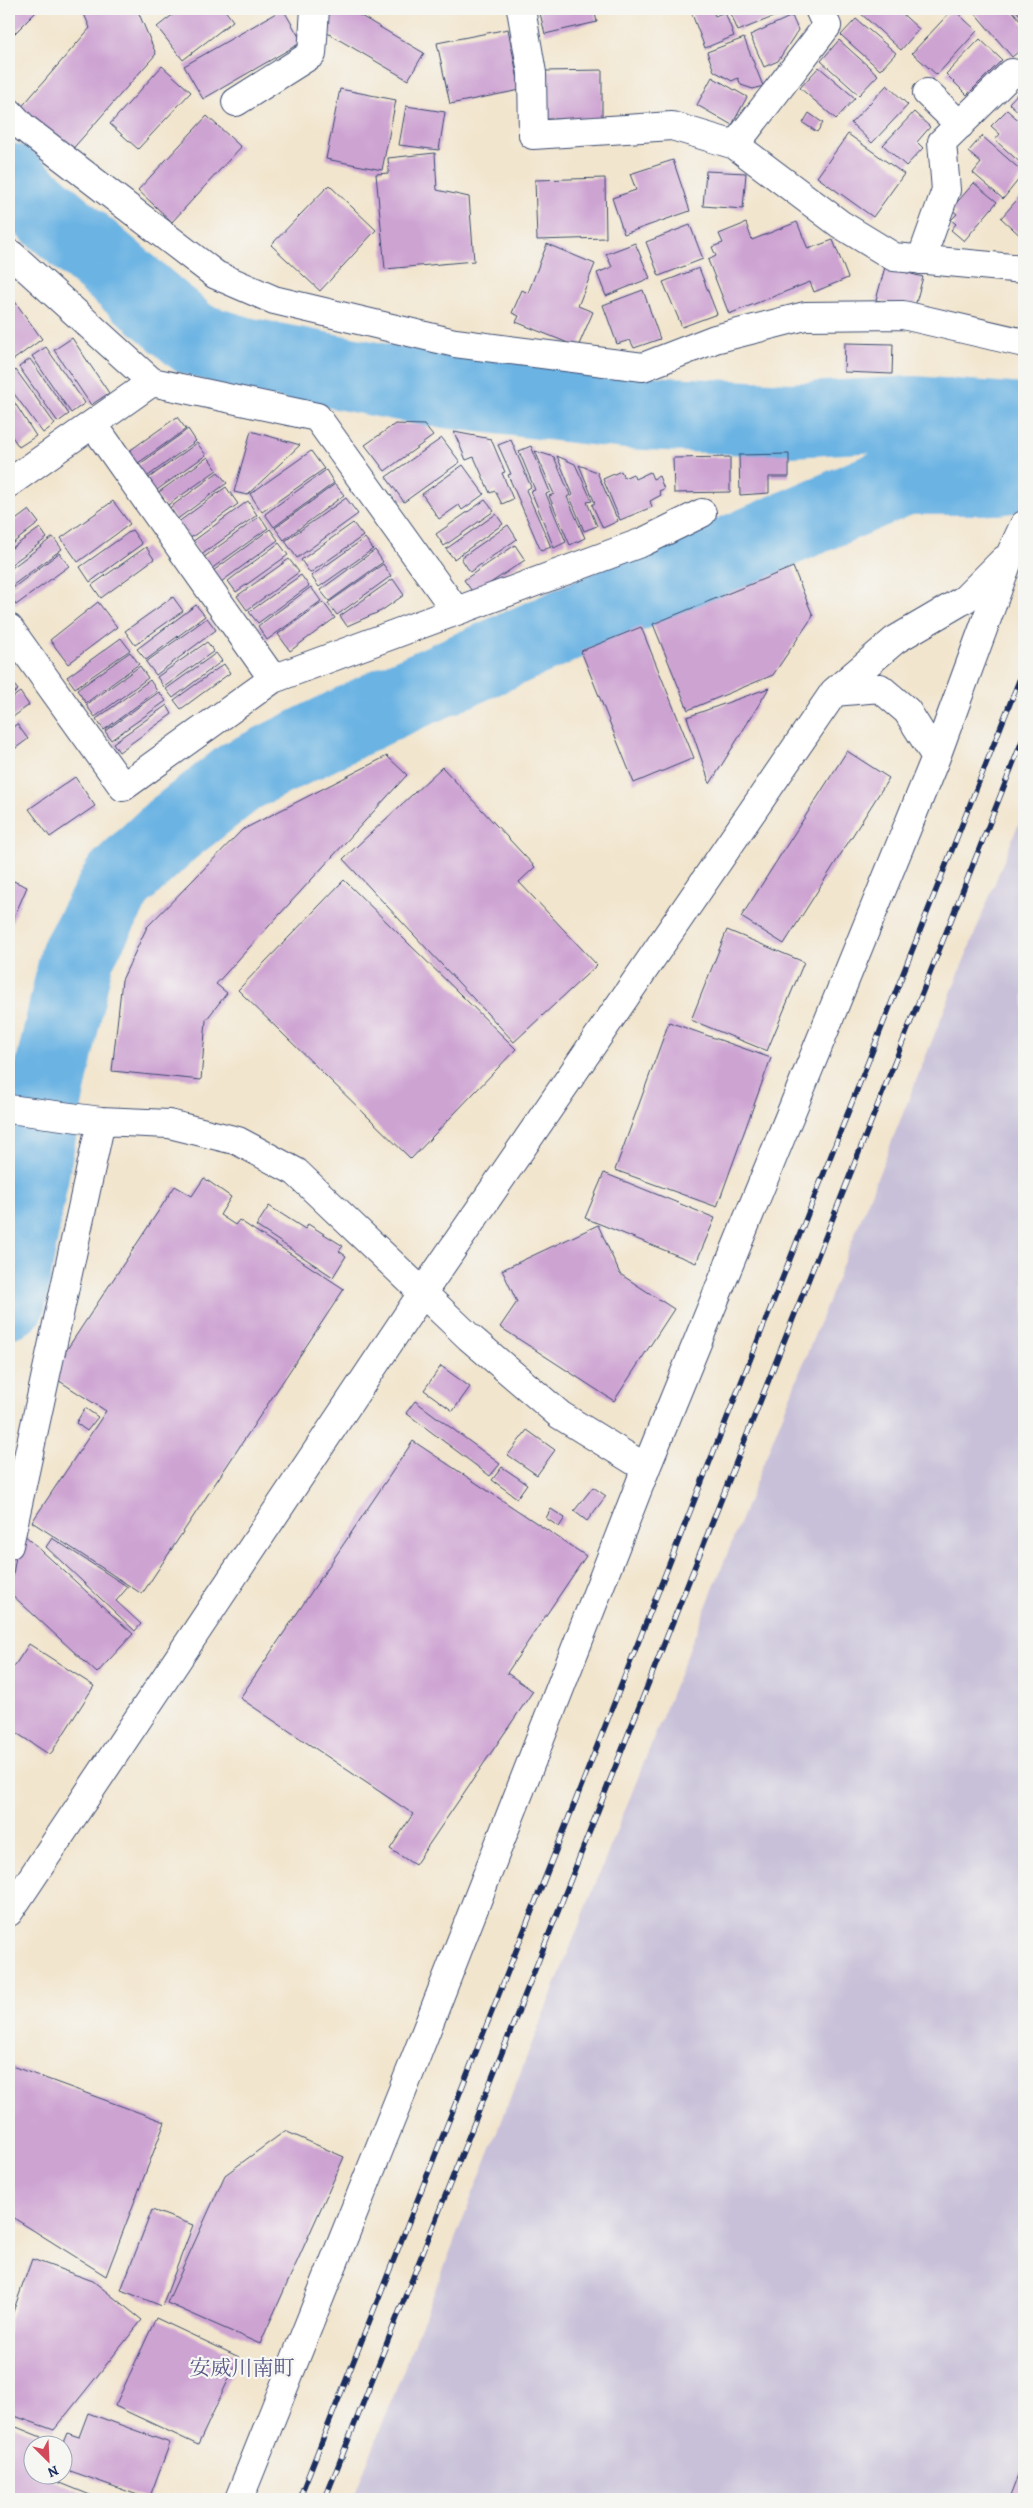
<svg xmlns="http://www.w3.org/2000/svg" width="1033" height="2508" font-family="Alegreya,'Noto Serif JP',serif">
  <style>
    .industrial { fill: #c7c0d8 }
    .lines { fill: none; stroke-linecap: round; stroke-linejoin: round }
    .river { stroke: #6bb3e3; stroke-width: 74 }
    .building { fill: #cda3d2 }
    .minor-casing { stroke: #3b4a6f; stroke-width: 30 }
    .minor { stroke: #fff; stroke-width: 28 }
    .rail-casing { stroke: #1b2f5e; stroke-width: 5.5 }
    .rail { stroke: #f6f6f2; stroke-width: 4; stroke-dasharray: 11; stroke-linecap: butt }
    .labels { text-anchor: middle; stroke-width: 4.5; stroke-linejoin: round; paint-order: stroke }
    .neighbourhood-label { font-size: 21px; fill: #595887; stroke: #f6f6f2 }
  </style>
  <rect width="100%" height="100%" fill="#f6f6f2"/>
  <filter id="ink" filterUnits="userSpaceOnUse"><feTurbulence type="fractalNoise" baseFrequency=".02" numOctaves="2"/><feDisplacementMap in="SourceGraphic" scale="10" xChannelSelector="R" yChannelSelector="G"/><feConvolveMatrix kernelMatrix="1 2 1 2 8 2 1 2 1" color-interpolation-filters="sRGB"/></filter>
  <filter id="wash" filterUnits="userSpaceOnUse"><feTurbulence type="fractalNoise" baseFrequency=".0096" numOctaves="4" result="noise"/><feDisplacementMap in="SourceGraphic" scale="20" xChannelSelector="R" yChannelSelector="G"/><feGaussianBlur stdDeviation="1.12" result="paint"/><feColorMatrix in="noise" values="0 0 0 0 0 0 0 0 0 0 0 0 0 0 0 0 0 1.4 0 .05"/><feComposite in="paint" operator="in"/></filter>
  <g filter="url(#wash)">
    <rect width="100%" height="100%" fill="#f2e5cd"/>
    <path class="industrial" d="M 1024,810 L 1024,2499 L 353,2499 L 530,2048 Z"/>
    <g class="lines">
      <path class="river" d="M 9,180 L 194,339 L 245,354 L 427,389 L 626,412 L 791,420 L 913,413 L 1024,421
        M 9,1301 L 45,1102 L 77,956 L 119,880 L 172,830 L 241,776 L 389,703 L 672,578 L 905,478 L 996,478 L 1024,474"/>
    </g>
    <g id="blocks">
      <path class="building" d="M 9,9 L 39,9 L 9,39 Z
        M 82,9 L 137,9 L 156,54 L 69,153 L 19,110 L 90,28 Z
        M 180,9 L 224,9 L 233,21 L 183,60 L 157,27 Z
        M 283,9 L 302,42 L 203,99 L 184,66 Z
        M 325,9 L 349,9 L 424,53 L 408,80 L 324,31 Z
        M 539,9 L 594,9 L 597,22 L 545,34 Z
        M 690,9 L 712,9 L 715,16 L 725,12 L 734,36 L 705,48 Z
        M 729,9 L 793,9 L 738,31 Z
        M 860,9 L 897,9 L 919,29 L 901,50 L 858,11 Z
        M 953,9 L 977,31 L 937,75 L 912,53 Z
        M 978,9 L 1011,9 L 1024,25 L 1024,47 L 1012,57 L 974,12 Z
        M 1015,9 L 1024,9 L 1024,20 Z
        M 792,16 L 798,30 L 778,61 L 764,67 L 750,35 Z
        M 856,19 L 896,53 L 880,70 L 841,35 Z
        M 508,29 L 520,90 L 450,104 L 437,43 Z
        M 744,38 L 763,86 L 753,89 L 741,85 L 738,78 L 732,81 L 714,71 L 707,52 Z
        M 980,39 L 1002,60 L 967,95 L 946,74 Z
        M 839,40 L 878,75 L 859,95 L 821,61 Z
        M 162,66 L 191,92 L 138,149 L 110,124 Z
        M 819,67 L 855,98 L 836,119 L 800,88 Z
        M 602,70 L 602,119 L 545,119 L 544,71 Z
        M 712,77 L 747,97 L 732,125 L 697,105 Z
        M 887,85 L 908,105 L 872,143 L 851,123 Z
        M 1024,87 L 1024,117 L 1009,103 Z
        M 340,89 L 396,100 L 382,170 L 326,159 Z
        M 406,106 L 445,112 L 439,150 L 399,145 Z
        M 1007,110 L 1024,125 L 1024,166 L 995,140 L 1000,134 L 991,126 Z
        M 914,112 L 930,127 L 917,142 L 923,148 L 906,166 L 883,145 Z
        M 809,113 L 823,123 L 817,132 L 803,123 Z
        M 207,116 L 241,147 L 172,222 L 138,190 Z
        M 848,134 L 904,174 L 873,217 L 817,177 Z
        M 982,136 L 1024,173 L 1003,199 L 973,173 L 981,163 L 968,152 Z
        M 435,153 L 437,190 L 469,197 L 474,261 L 385,269 L 376,174 L 389,173 L 388,158 Z
        M 673,160 L 690,211 L 624,234 L 612,198 L 636,190 L 630,174 Z
        M 706,171 L 746,173 L 743,209 L 703,206 Z
        M 605,178 L 606,238 L 537,240 L 535,180 Z
        M 974,183 L 997,202 L 964,241 L 951,230 L 956,224 L 951,220 L 957,214 L 951,209 Z
        M 329,185 L 376,230 L 320,291 L 271,245 Z
        M 1024,192 L 1024,239 L 1001,218 Z
        M 797,222 L 808,249 L 833,240 L 848,278 L 814,292 L 810,282 L 729,314 L 708,260 L 716,256 L 712,247 L 723,243 L 719,234 L 746,223 L 752,240 Z
        M 690,225 L 703,259 L 659,276 L 646,242 Z
        M 635,243 L 650,278 L 606,296 L 597,273 L 612,267 L 606,254 Z
        M 547,244 L 595,264 L 578,306 L 593,312 L 578,347 L 516,322 L 519,316 L 512,313 L 522,290 L 528,293 Z
        M 885,267 L 923,277 L 914,310 L 876,300 Z
        M 699,268 L 717,314 L 682,327 L 663,282 Z
        M 643,290 L 660,339 L 634,348 L 630,340 L 617,344 L 603,305 Z
        M 13,299 L 42,339 L 9,363 L 9,302 Z
        M 72,338 L 109,393 L 91,405 L 54,350 Z
        M 845,343 L 893,344 L 892,374 L 844,372 Z
        M 46,347 L 85,403 L 71,413 L 32,356 Z
        M 30,359 L 69,414 L 58,422 L 19,367 Z
        M 16,370 L 55,424 L 43,433 L 9,387 L 9,376 Z
        M 9,394 L 36,436 L 19,447 L 9,432 Z
        M 177,417 L 186,429 L 134,466 L 125,454 Z
        M 395,424 L 424,425 L 433,436 L 385,471 L 365,445 Z
        M 188,429 L 196,441 L 144,479 L 136,467 Z
        M 251,431 L 300,445 L 247,495 L 234,492 Z
        M 454,432 L 491,439 L 505,472 L 502,473 L 513,499 L 502,504 L 495,491 L 490,493 L 474,457 L 466,460 Z
        M 442,438 L 460,462 L 404,502 L 386,477 Z
        M 511,440 L 531,487 L 526,490 L 551,547 L 541,551 L 508,475 L 511,474 L 498,445 Z
        M 197,443 L 206,455 L 154,492 L 146,480 Z
        M 531,446 L 550,492 L 546,494 L 566,542 L 554,548 L 531,491 L 535,490 L 519,451 Z
        M 311,451 L 324,469 L 262,512 L 250,494 Z
        M 535,451 L 554,457 L 570,495 L 567,497 L 585,538 L 570,545 L 549,496 L 554,494 Z
        M 789,454 L 789,477 L 769,477 L 769,493 L 740,495 L 739,455 Z
        M 557,456 L 575,464 L 592,501 L 587,502 L 597,526 L 584,531 L 570,497 L 573,495 Z
        M 208,457 L 217,470 L 165,507 L 156,494 Z
        M 730,457 L 730,492 L 674,493 L 673,458 Z
        M 463,465 L 484,494 L 462,510 L 459,505 L 439,519 L 422,494 Z
        M 579,465 L 597,472 L 618,521 L 603,528 L 592,505 L 595,503 Z
        M 326,470 L 334,483 L 274,527 L 265,514 Z
        M 621,471 L 624,478 L 633,474 L 635,479 L 650,472 L 653,479 L 659,476 L 664,489 L 659,491 L 661,495 L 650,501 L 652,507 L 620,520 L 603,479 Z
        M 218,472 L 227,483 L 176,520 L 168,509 Z
        M 335,484 L 344,495 L 284,540 L 275,528 Z
        M 226,487 L 238,504 L 189,539 L 177,523 Z
        M 346,498 L 358,514 L 297,558 L 285,541 Z
        M 485,500 L 494,511 L 444,546 L 436,534 Z
        M 113,501 L 130,524 L 78,562 L 61,538 Z
        M 248,501 L 257,515 L 201,555 L 192,542 Z
        M 29,510 L 39,523 L 9,546 L 9,525 Z
        M 496,514 L 503,524 L 454,559 L 446,549 Z
        M 260,516 L 268,528 L 211,569 L 203,558 Z
        M 353,523 L 363,536 L 310,573 L 301,560 Z
        M 508,525 L 517,539 L 470,572 L 461,558 Z
        M 40,528 L 47,538 L 9,566 L 9,550 Z
        M 270,529 L 278,540 L 221,582 L 213,571 Z
        M 132,530 L 142,544 L 90,582 L 80,567 Z
        M 53,537 L 62,549 L 9,588 L 9,570 Z
        M 365,538 L 373,549 L 319,587 L 311,576 Z
        M 279,543 L 288,555 L 236,592 L 228,581 Z
        M 515,545 L 525,560 L 474,594 L 464,580 Z
        M 146,547 L 154,559 L 101,598 L 92,585 Z
        M 375,550 L 383,562 L 329,601 L 320,590 Z
        M 59,553 L 69,566 L 16,605 L 9,595 L 9,591 Z
        M 289,559 L 299,572 L 247,610 L 237,596 Z
        M 383,564 L 391,576 L 337,615 L 328,603 Z
        M 793,567 L 813,616 L 773,675 L 688,710 L 653,624 Z
        M 301,575 L 309,586 L 258,623 L 249,612 Z
        M 393,579 L 404,595 L 381,611 L 347,626 L 340,616 Z
        M 311,587 L 321,601 L 267,640 L 258,626 Z
        M 173,597 L 183,611 L 135,645 L 125,631 Z
        M 98,602 L 117,627 L 68,664 L 50,640 Z
        M 323,602 L 335,618 L 290,651 L 278,634 Z
        M 196,605 L 205,616 L 146,660 L 137,649 Z
        M 207,618 L 216,630 L 156,675 L 146,662 Z
        M 641,627 L 694,758 L 634,783 L 581,651 Z
        M 121,638 L 130,650 L 75,688 L 67,677 Z
        M 207,642 L 214,651 L 164,687 L 157,677 Z
        M 130,652 L 139,664 L 86,703 L 77,690 Z
        M 216,653 L 222,661 L 173,698 L 166,689 Z
        M 224,664 L 230,673 L 181,709 L 174,700 Z
        M 140,666 L 148,678 L 95,717 L 86,705 Z
        M 9,678 L 18,690 L 9,697 Z
        M 150,680 L 157,691 L 104,730 L 96,719 Z
        M 769,688 L 710,784 L 687,717 Z
        M 20,692 L 29,705 L 9,720 L 9,700 Z
        M 159,692 L 166,701 L 111,740 L 105,731 Z
        M 167,705 L 172,714 L 119,752 L 113,743 Z
        M 17,724 L 28,739 L 9,753 L 9,730 Z
        M 847,751 L 889,778 L 784,944 L 741,917 Z
        M 387,756 L 407,775 L 216,984 L 227,993 L 206,1020 L 201,1080 L 112,1071 L 122,980 L 147,927 L 242,830 Z
        M 442,767 L 535,867 L 519,882 L 597,965 L 514,1042 L 343,859 Z
        M 75,777 L 95,806 L 50,837 L 29,809 Z
        M 9,879 L 27,887 L 9,929 Z
        M 344,880 L 516,1049 L 411,1159 L 238,990 Z
        M 727,930 L 804,962 L 767,1051 L 691,1020 Z
        M 669,1022 L 771,1058 L 717,1207 L 615,1170 Z
        M 604,1173 L 715,1218 L 696,1263 L 585,1218 Z
        M 204,1178 L 231,1197 L 220,1215 L 235,1225 L 239,1220 L 344,1289 L 142,1594 L 32,1522 L 106,1411 L 50,1375 L 175,1186 L 192,1196 Z
        M 269,1206 L 305,1229 L 308,1224 L 343,1246 L 339,1251 L 346,1256 L 333,1277 L 256,1226 Z
        M 598,1225 L 620,1274 L 674,1309 L 614,1401 L 500,1327 L 517,1302 L 502,1270 Z
        M 441,1366 L 470,1387 L 453,1411 L 424,1390 Z
        M 415,1401 L 500,1464 L 490,1476 L 406,1413 Z
        M 85,1408 L 98,1417 L 87,1431 L 76,1423 Z
        M 527,1430 L 555,1450 L 537,1475 L 508,1455 Z
        M 413,1441 L 586,1556 L 507,1673 L 533,1691 L 415,1865 L 390,1849 L 413,1814 L 240,1698 Z
        M 502,1467 L 527,1484 L 517,1498 L 492,1480 Z
        M 593,1487 L 606,1496 L 587,1521 L 574,1511 Z
        M 551,1509 L 565,1518 L 559,1527 L 546,1518 Z
        M 20,1531 L 133,1634 L 97,1673 L 10,1593 Z
        M 52,1538 L 128,1587 L 116,1601 L 141,1624 L 135,1631 L 46,1547 Z
        M 29,1644 L 94,1686 L 50,1755 L 9,1728 L 9,1674 Z
        M 9,2065 L 165,2122 L 106,2276 L 9,2215 Z
        M 285,2131 L 344,2157 L 260,2344 L 167,2303 L 225,2175 Z
        M 152,2210 L 193,2225 L 162,2306 L 121,2290 Z
        M 32,2259 L 93,2281 L 142,2320 L 54,2430 L 9,2414 L 9,2323 Z
        M 156,2318 L 239,2357 L 198,2445 L 115,2406 Z
        M 88,2413 L 170,2443 L 149,2499 L 62,2468 L 62,2445 L 67,2433 L 79,2437 Z
        M 9,2424 L 41,2437 L 38,2446 L 32,2446 L 32,2458 L 28,2469 L 32,2471 L 32,2476 L 43,2476 L 100,2499 L 9,2499 Z
        M 1024,2460 L 1024,2499 L 1009,2499 Z"/>
    </g>
  </g>
  <g filter="url(#ink)">
    <use href="#blocks" fill-opacity="0" stroke="#3b4a6f" stroke-width="1"/>
    <g class="lines">
      <defs>
        <path id="minor" d="M 521,9 L 532,73 L 533,135 L 672,126 L 735,145 L 840,224 L 894,257 L 1024,269
          M 927,93 L 960,125
          M 236,102 L 312,54 L 315,9
          M 9,112 L 23,127 L 216,275 L 274,300 L 455,343 L 643,367 L 715,339 L 805,316 L 903,315 L 1024,343
          M 735,145 L 827,26 L 819,9
          M 9,257 L 12,255 L 152,382 L 317,417 L 456,611
          M 921,260 L 946,190 L 942,142 L 1012,73
          M 93,424 L 273,679
          M 9,483 L 152,382
          M 9,628 L 123,787 L 273,679 L 643,542 L 702,513
          M 834,692 L 880,688 L 907,711 L 936,757
          M 9,1109 L 101,1121 L 169,1124 L 238,1141 L 296,1172 L 469,1337 L 560,1415 L 646,1468
          M 9,1545 L 101,1121
          M 9,1912 L 423,1292 L 834,692 L 895,640 L 965,599 L 1004,560
          M 239,2499 L 412,2067 L 646,1468 L 936,757 L 1011,553 L 1024,525"/>
      </defs>
      <use href="#minor" class="minor-casing"/>
      <use href="#minor" class="minor"/>
      <defs>
        <path id="rail" d="M 299,2499 L 1024,668
          M 325,2499 L 1024,736"/>
      </defs>
      <use href="#rail" class="rail-casing"/>
      <use href="#rail" class="rail"/>
    </g>
  </g>
  <g class="labels">
    <g class="neighbourhood-label">
      <text x="242" y="2375">安威川南町</text>
    </g>
  </g>
  <rect width="1033" height="2508" fill="none" stroke="#f6f6f2" stroke-width="30"/>
  <g transform="translate(48 2460) rotate(156)"><circle r="24" fill="#f6f6f2" stroke="#9ea6b7"/>
  <path d="M0-4L9 19L0 12L-9 19Z" fill="#d1495b"/>
  <text y="-8" font-size="14" font-weight="bold" text-anchor="middle" fill="#1b2f5e">N</text>
  </g>
</svg>
